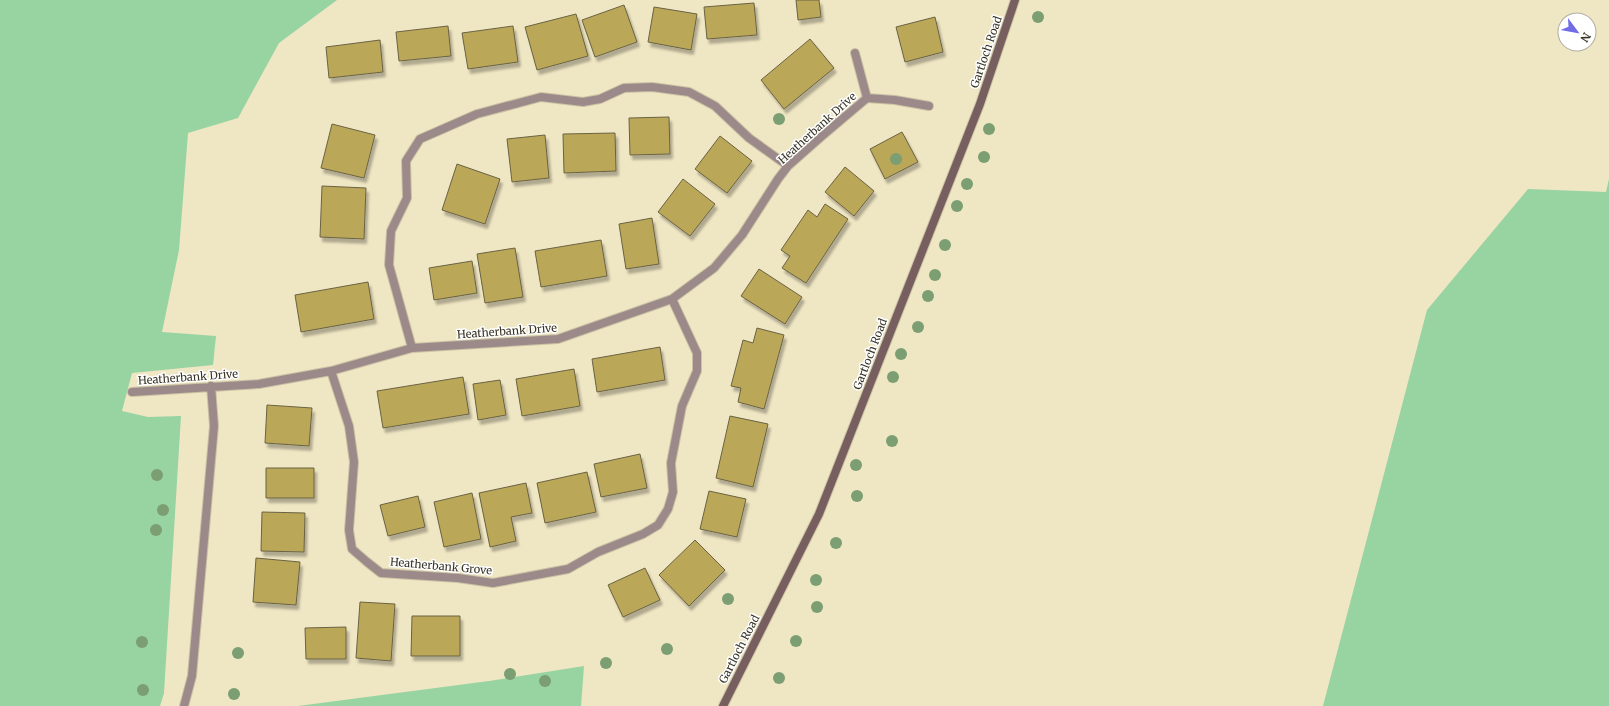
<svg xmlns="http://www.w3.org/2000/svg" width="1609" height="706" font-family="Merriweather,serif">
  <style>
    .green { fill: #98d3a2 }
    .building { fill: #baa759; stroke: #6a6243; filter: url(#shadow) }
    .lines { fill: none; stroke-linecap: round; stroke-linejoin: round }
    .street-casing { stroke: #cac2a4; stroke-width: 10 }
    .secondary-casing { stroke: #cac2a4; stroke-width: 10 }
    .street { stroke: #9c8a8a; stroke-width: 8 }
    .secondary { stroke: #775e5f; stroke-width: 8 }
    .tree { fill: #7c9e73 }
    .labels { text-anchor: middle; stroke-width: 3; stroke-linejoin: round; paint-order: stroke }
    .street-label { font-size: 11px; fill: #373426; stroke: #fff }
  </style>
  <defs>
    <filter id="shadow"><feDropShadow dx="2.5" dy="4.5" stdDeviation="1" flood-color="#0004"/></filter>
  </defs>
  <rect width="100%" height="100%" fill="#efe6c3"/>
  <path class="green" d="M 0,0 L 337,0 L 279,43 L 238,118 L 188,133 L 179,250 L 162,332 L 216,336 L 213,365 L 132,373 L 122,411 L 148,417 L 181,416 L 164,693 L 160,706 L 0,706 Z
    M 1609,179 L 1609,706 L 1323,706 L 1427,310 L 1528,189 L 1606,192 Z
    M 584,666 L 581,706 L 298,706 L 489,681 Z"/>
  <path class="building" d="M 796,0 L 819,0 L 821,17 L 798,20 Z
    M 754,3 L 757,35 L 707,39 L 704,7 Z
    M 624,5 L 637,42 L 595,57 L 582,20 Z
    M 654,7 L 697,14 L 691,50 L 648,42 Z
    M 576,14 L 588,56 L 537,70 L 525,27 Z
    M 935,17 L 943,52 L 905,62 L 896,27 Z
    M 448,26 L 451,56 L 399,61 L 396,32 Z
    M 513,26 L 518,62 L 468,69 L 462,33 Z
    M 810,39 L 834,68 L 784,109 L 761,80 Z
    M 380,40 L 383,72 L 329,78 L 326,47 Z
    M 669,117 L 670,154 L 630,155 L 629,118 Z
    M 332,124 L 375,135 L 364,178 L 321,168 Z
    M 902,132 L 918,162 L 885,179 L 870,149 Z
    M 615,133 L 616,171 L 564,173 L 563,134 Z
    M 545,135 L 549,178 L 512,182 L 507,139 Z
    M 720,136 L 752,161 L 727,193 L 695,169 Z
    M 457,164 L 500,179 L 485,224 L 442,210 Z
    M 845,167 L 874,191 L 854,216 L 825,192 Z
    M 683,179 L 715,204 L 690,236 L 658,212 Z
    M 322,186 L 366,188 L 364,239 L 320,237 Z
    M 825,204 L 848,219 L 806,283 L 782,268 L 790,256 L 781,250 L 808,210 L 817,217 Z
    M 652,218 L 659,264 L 626,269 L 619,224 Z
    M 601,240 L 607,276 L 541,287 L 535,251 Z
    M 515,248 L 523,297 L 485,303 L 477,254 Z
    M 472,261 L 477,293 L 434,300 L 429,268 Z
    M 759,269 L 802,297 L 785,324 L 741,296 Z
    M 368,282 L 374,319 L 301,332 L 295,295 Z
    M 757,328 L 784,335 L 764,409 L 738,402 L 741,388 L 731,386 L 743,340 L 753,343 Z
    M 660,347 L 665,380 L 597,392 L 592,359 Z
    M 574,369 L 580,406 L 522,416 L 516,379 Z
    M 463,377 L 469,414 L 383,428 L 377,391 Z
    M 500,380 L 506,415 L 478,420 L 473,384 Z
    M 267,405 L 312,408 L 309,446 L 265,443 Z
    M 730,416 L 768,424 L 753,487 L 716,478 Z
    M 640,454 L 647,488 L 601,497 L 594,464 Z
    M 266,468 L 314,468 L 314,498 L 266,498 Z
    M 587,472 L 596,512 L 545,523 L 537,483 Z
    M 526,483 L 532,513 L 511,517 L 516,541 L 490,547 L 479,493 Z
    M 709,491 L 746,499 L 737,537 L 700,529 Z
    M 472,493 L 481,539 L 444,547 L 434,502 Z
    M 418,496 L 425,527 L 388,536 L 380,505 Z
    M 262,512 L 305,513 L 304,552 L 261,551 Z
    M 695,540 L 725,570 L 689,606 L 659,575 Z
    M 256,558 L 300,562 L 296,605 L 253,602 Z
    M 645,568 L 660,600 L 623,617 L 608,585 Z
    M 360,602 L 395,604 L 391,661 L 356,658 Z
    M 412,616 L 460,616 L 460,656 L 411,656 Z
    M 346,627 L 346,659 L 306,659 L 305,628 Z"/>
  <g class="lines">
    <defs>
      <path id="street" d="M 855,53 L 867,98
        M 412,348 L 389,265 L 391,231 L 407,198 L 406,161 L 420,139 L 477,114 L 541,97 L 583,102 L 600,99 L 624,88 L 652,87 L 689,92 L 715,106 L 749,138 L 788,166
        M 331,371 L 349,426 L 354,462 L 349,530 L 352,549 L 367,562 L 381,573 L 458,578 L 493,583 L 568,569 L 598,552 L 643,534 L 658,525 L 668,509 L 673,492 L 671,463 L 682,406 L 697,371 L 697,353 L 672,299
        M 132,392 L 259,384 L 331,371 L 412,348 L 558,339 L 672,299 L 714,268 L 742,235 L 778,179 L 788,166 L 822,136 L 867,98 L 895,100 L 929,106
        M 184,706 L 192,676 L 214,426 L 211,386"/>
      <path id="secondary" d="M 723,706 L 819,514 L 980,104 L 1015,0"/>
    </defs>
    <use href="#street" class="street-casing"/>
    <use href="#secondary" class="secondary-casing"/>
    <use href="#street" class="street"/>
    <use href="#secondary" class="secondary"/>
  </g>
  <g class="tree">
    <circle cx="1038" cy="17" r="6"/>
    <circle cx="779" cy="119" r="6"/>
    <circle cx="989" cy="129" r="6"/>
    <circle cx="984" cy="157" r="6"/>
    <circle cx="896" cy="159" r="6"/>
    <circle cx="967" cy="184" r="6"/>
    <circle cx="957" cy="206" r="6"/>
    <circle cx="945" cy="245" r="6"/>
    <circle cx="935" cy="275" r="6"/>
    <circle cx="928" cy="296" r="6"/>
    <circle cx="918" cy="327" r="6"/>
    <circle cx="901" cy="354" r="6"/>
    <circle cx="893" cy="377" r="6"/>
    <circle cx="892" cy="441" r="6"/>
    <circle cx="856" cy="465" r="6"/>
    <circle cx="157" cy="475" r="6"/>
    <circle cx="857" cy="496" r="6"/>
    <circle cx="163" cy="510" r="6"/>
    <circle cx="156" cy="530" r="6"/>
    <circle cx="836" cy="543" r="6"/>
    <circle cx="816" cy="580" r="6"/>
    <circle cx="728" cy="599" r="6"/>
    <circle cx="817" cy="607" r="6"/>
    <circle cx="796" cy="641" r="6"/>
    <circle cx="142" cy="642" r="6"/>
    <circle cx="667" cy="649" r="6"/>
    <circle cx="238" cy="653" r="6"/>
    <circle cx="606" cy="663" r="6"/>
    <circle cx="510" cy="674" r="6"/>
    <circle cx="779" cy="678" r="6"/>
    <circle cx="545" cy="681" r="6"/>
    <circle cx="143" cy="690" r="6"/>
    <circle cx="234" cy="694" r="6"/>
  </g>
  <g class="labels">
    <g class="street-label">
      <text transform="translate(986 52) rotate(-71)" y="4">Gartloch Road</text>
      <text transform="translate(817 128) rotate(-42)" y="4">Heatherbank Drive</text>
      <text transform="translate(507 331) rotate(-4)" y="4">Heatherbank Drive</text>
      <text transform="translate(870 354) rotate(-69)" y="4">Gartloch Road</text>
      <text transform="translate(188 377) rotate(-4)" y="4">Heatherbank Drive</text>
      <text transform="translate(441 566) rotate(5)" y="4">Heatherbank Grove</text>
      <text transform="translate(739 649) rotate(-63)" y="4">Gartloch Road</text>
    </g>
  </g>
  <g transform="translate(1577 32) rotate(122)"><circle r="19" fill="#ffffff" stroke="#afaea8"/>
  <path d="M0-3L7 15L0 10L-7 15Z" fill="#716be5"/>
  <text y="-6" font-size="11" font-weight="bold" text-anchor="middle" fill="#373426">N</text>
  </g>
</svg>
